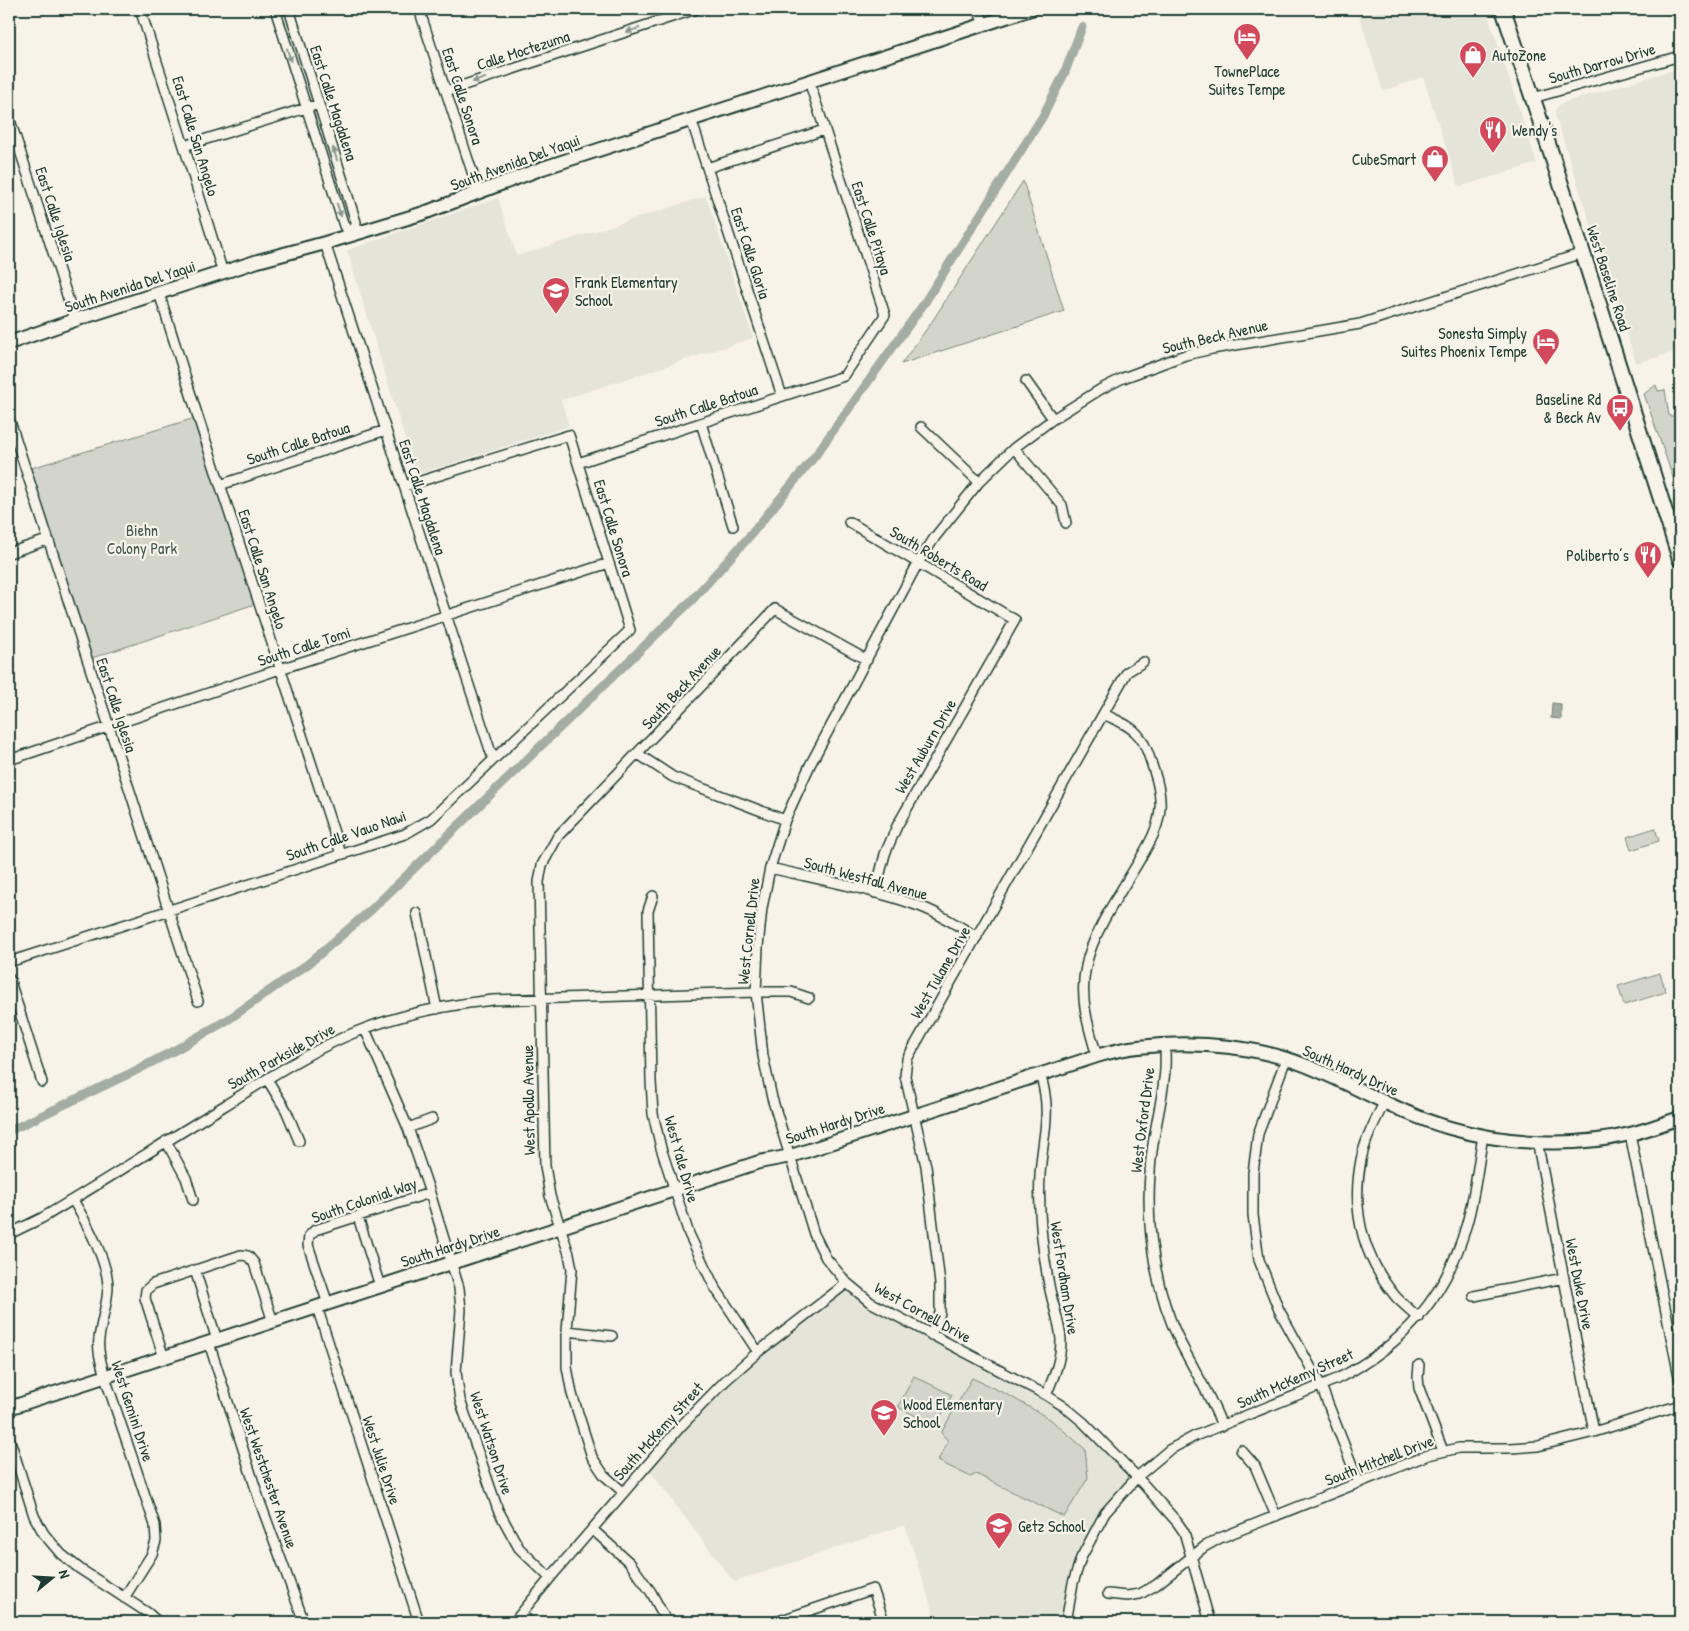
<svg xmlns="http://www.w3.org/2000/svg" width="1689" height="1631" font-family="'Patrick Hand',sans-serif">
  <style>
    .built { fill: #e5e4d9 }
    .park { fill: #d3d5ca; stroke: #79897f }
    .water { fill: #a4ada3; stroke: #6f8077 }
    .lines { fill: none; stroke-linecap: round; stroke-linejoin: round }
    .canal { stroke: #a4ada3; stroke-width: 9 }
    .street-casing { stroke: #1f3d34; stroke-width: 12 }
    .secondary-casing { stroke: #1f3d34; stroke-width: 16 }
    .primary-casing { stroke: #1f3d34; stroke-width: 18 }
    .street { stroke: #f7f3e8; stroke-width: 9 }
    .secondary { stroke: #f7f3e8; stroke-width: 12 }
    .primary { stroke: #f7f3e8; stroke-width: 14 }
    .oneway { fill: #8b988e }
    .labels { text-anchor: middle; stroke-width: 4.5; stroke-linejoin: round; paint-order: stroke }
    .street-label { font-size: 16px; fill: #1f3d34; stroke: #f7f3e8 }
    .poi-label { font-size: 16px; fill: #1f3d34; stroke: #f7f3e8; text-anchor: start }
    .park-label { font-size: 16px; fill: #435b52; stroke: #f7f3e8 }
  </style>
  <rect width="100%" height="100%" fill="#f7f3e8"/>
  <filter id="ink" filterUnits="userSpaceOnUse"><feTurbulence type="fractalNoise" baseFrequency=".02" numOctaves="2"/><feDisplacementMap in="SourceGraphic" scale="10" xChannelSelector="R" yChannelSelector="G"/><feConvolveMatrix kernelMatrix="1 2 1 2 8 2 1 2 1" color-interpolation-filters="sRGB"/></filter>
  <g filter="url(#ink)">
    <path class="built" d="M 1357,9 L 1486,9 L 1537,163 L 1459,187 L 1423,77 L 1383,91 Z
      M 1680,68 L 1680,351 L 1636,363 L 1556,118 L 1555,111 L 1559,105 L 1566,102 Z
      M 706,196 L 753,338 L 561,400 L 569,426 L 416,475 L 347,250 L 498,198 L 517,256 Z
      M 847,1283 L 870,1302 L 1065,1407 L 1137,1477 L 1120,1494 L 1081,1558 L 1066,1622 L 936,1622 L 905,1525 L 734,1582 L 646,1466 L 725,1381 Z"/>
    <path class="park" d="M 1023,181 L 1064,311 L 901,364 L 931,323 Z
      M 1656,385 L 1658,391 L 1665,390 L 1669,416 L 1680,416 L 1680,498 L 1644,394 Z
      M 198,417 L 258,603 L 86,660 L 25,470 Z
      M 1655,828 L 1659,841 L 1631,850 L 1627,837 Z
      M 1660,973 L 1666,992 L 1624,1005 L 1618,986 Z
      M 914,1376 L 952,1395 L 936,1426 L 898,1407 Z
      M 972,1378 L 1008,1395 L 1050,1419 L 1085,1449 L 1088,1478 L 1064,1517 L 976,1474 L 971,1477 L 938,1461 L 948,1441 L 941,1433 Z"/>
    <path class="water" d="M 1552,703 L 1561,704 L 1561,719 L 1551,718 Z"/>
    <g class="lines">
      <path class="canal" d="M 9,1131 L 133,1072 L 177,1049 L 229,1019 L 308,964 L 372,909 L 692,600 L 748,538 L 815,456 L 923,305 L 1043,116 L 1065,72 L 1082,27"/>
      <defs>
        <path id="street" d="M 140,9 L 184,146 L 223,273
          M 275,9 L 344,226 L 355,234 L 356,222 L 289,9
          M 419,9 L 479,193
          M 978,9 L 984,24
          M 446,91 L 696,9
          M 1533,98 L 1680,56
          M 9,117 L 75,320
          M 691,119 L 782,396
          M 184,146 L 319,104
          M 707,168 L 824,130
          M 325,243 L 493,759
          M 159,293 L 198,417 L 341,854
          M 1026,381 L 1053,419
          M 9,418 L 198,1001
          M 701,423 L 733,526
          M 921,427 L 979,482
          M 1014,448 L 1062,505 L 1066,523
          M 578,463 L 844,376 L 885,315 L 809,81
          M 220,485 L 386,430
          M 849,522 L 1015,620 L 897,826 L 885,854 L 875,893
          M 9,553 L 47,540
          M 638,754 L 673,777 L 785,820
          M 9,760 L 280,669 L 609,563
          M 770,868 C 817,879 871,889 916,905 C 938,912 958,926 977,937
          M 653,896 L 648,911 L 651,1081 L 653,1114 L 661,1148 L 689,1234 L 714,1286 L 758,1352
          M 417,913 L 437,1009
          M 9,962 L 405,834 L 431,819 L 630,630 L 569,435 L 405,486
          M 9,978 L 42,1082
          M 365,1029 L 408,1128 L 430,1193 L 459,1288 L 461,1310 L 456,1372 L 460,1400 L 498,1510 L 519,1548 L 550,1578
          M 1165,1044 C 1165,1056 1166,1067 1164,1079 C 1161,1110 1151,1140 1150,1173 C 1146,1230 1155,1292 1181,1344 C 1195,1371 1211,1397 1222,1426
          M 1097,1056 C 1088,1026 1079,997 1086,966 C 1092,933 1122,890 1139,861 C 1149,844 1159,828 1160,808 C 1161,795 1158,783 1154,771 C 1150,760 1147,745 1139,736 C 1131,725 1115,720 1104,714
          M 1286,1059 L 1258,1134 L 1253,1173 L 1253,1215 L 1259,1260 L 1279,1310 L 1321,1386 L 1359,1483
          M 1040,1074 C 1053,1113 1042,1137 1040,1175 C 1038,1212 1042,1248 1049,1285 C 1052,1303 1060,1322 1061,1340 C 1061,1360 1054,1377 1046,1395
          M 267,1079 L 286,1110 L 299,1141
          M 1384,1103 C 1375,1121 1365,1140 1361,1160 C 1351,1211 1363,1257 1396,1297 C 1403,1304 1411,1311 1419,1318
          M 408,1128 L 432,1119
          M 1630,1134 L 1680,1381
          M 166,1141 L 186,1178 L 193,1200
          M 1537,1141 L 1594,1432
          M 73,1200 C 86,1222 107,1259 108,1286 C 108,1303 101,1321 99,1339 C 97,1352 102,1365 105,1377 L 155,1525 L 156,1541 L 152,1554 L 124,1598
          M 358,1217 L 380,1286
          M 9,1234 L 42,1218 C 103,1182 163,1143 224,1106 C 267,1079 309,1051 356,1032 C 400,1014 446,1005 493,1000 L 756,992 L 791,992 L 809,998
          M 195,1270 L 217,1340
          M 1474,1296 L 1564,1278
          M 328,1304 L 308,1245 L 309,1236 L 315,1230 L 430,1193
          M 317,1307 L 419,1622
          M 567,1331 L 612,1336
          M 931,1335 L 940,1313 L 940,1284 L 926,1166 L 905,1076 L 907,1059 L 1127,672 L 1143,662
          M 209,1343 L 260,1502 L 304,1622
          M 164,1358 L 145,1298 L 146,1290 L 153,1284 L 241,1255 L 248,1256 L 254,1263 L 273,1322
          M 1419,1365 L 1418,1377 L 1419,1388 L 1443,1451
          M 9,1437 L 34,1516 L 44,1534 L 61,1554 L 80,1569 L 148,1613 L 158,1622
          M 1241,1450 L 1255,1466 L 1276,1516
          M 623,1492 L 604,1475 L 592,1457 L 572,1394 L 567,1367 L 567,1331 L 572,1269 L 569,1254 L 550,1196 L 545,1166 L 539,882 L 542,865 L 558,836 L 775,609 L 867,660
          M 592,1529 L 630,1563 L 651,1592 L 667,1622
          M 1108,1594 L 1127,1596 L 1140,1594 L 1156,1585 L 1204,1547 L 1220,1538 L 1428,1455 L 1459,1448 L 1511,1448 L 1538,1446 L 1594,1432 L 1680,1405
          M 521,1614 L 530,1622
          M 514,1622 L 556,1571 L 681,1426 L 725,1381 L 758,1352 L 847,1283
          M 776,1622 L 873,1589 L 884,1622
          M 1066,1622 L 1073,1583 L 1081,1558 L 1105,1513 L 1137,1477 L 1169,1450 L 1195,1436 L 1337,1379 C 1404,1345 1447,1296 1467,1223 C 1475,1195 1478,1164 1483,1136
          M 1210,1622 L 1191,1556 L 1184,1532 L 1177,1522 L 1137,1477 L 1083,1422 L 1065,1407 L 1046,1395 L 870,1302 L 847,1283 L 826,1258 L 814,1234 L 772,1098 L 763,1056 L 756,992 L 758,947 L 762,908 L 770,868 L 785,820 L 810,765 L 918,563 L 935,537 L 979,482 L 1014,448 L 1053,419 L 1101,389 L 1123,378 L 1185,355 L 1212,349 L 1360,324 L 1583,253"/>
        <path id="secondary" d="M 9,343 L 75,320 L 258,261 L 325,243 L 424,213 L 543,168 L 1031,9
          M 9,1408 L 732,1171 L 759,1162 L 791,1156 L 1097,1056 C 1110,1052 1124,1048 1138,1047 C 1197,1040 1264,1046 1319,1071 C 1363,1090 1404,1115 1450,1128 C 1505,1144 1574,1148 1630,1134 C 1647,1130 1664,1123 1680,1118"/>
        <path id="primary" d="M 1503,9 L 1552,156 L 1680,559"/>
      </defs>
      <use href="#street" class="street-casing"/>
      <use href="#secondary" class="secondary-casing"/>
      <use href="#primary" class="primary-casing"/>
      <use href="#street" class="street"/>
      <use href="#secondary" class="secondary"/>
      <use href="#primary" class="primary"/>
    </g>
    <defs><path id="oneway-solid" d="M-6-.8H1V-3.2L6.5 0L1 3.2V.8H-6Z" transform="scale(1.25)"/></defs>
    <g class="oneway">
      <use href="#oneway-solid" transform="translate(633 30) rotate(162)"/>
      <use href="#oneway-solid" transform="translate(289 55) rotate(73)"/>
      <use href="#oneway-solid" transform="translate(479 80) rotate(162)"/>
      <use href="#oneway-solid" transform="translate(335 154) rotate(-108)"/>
      <use href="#oneway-solid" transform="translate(339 210) rotate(72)"/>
    </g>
  </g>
  <defs>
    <symbol id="hotel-pin" viewBox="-11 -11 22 30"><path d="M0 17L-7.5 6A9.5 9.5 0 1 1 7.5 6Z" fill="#d1495b" stroke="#f7f3e8"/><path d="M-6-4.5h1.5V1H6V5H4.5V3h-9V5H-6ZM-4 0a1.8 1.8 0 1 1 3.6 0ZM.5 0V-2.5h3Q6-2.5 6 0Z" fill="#fff"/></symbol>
    <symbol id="shop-pin" viewBox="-11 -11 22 30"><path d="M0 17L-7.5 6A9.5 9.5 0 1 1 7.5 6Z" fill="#d1495b" stroke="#f7f3e8"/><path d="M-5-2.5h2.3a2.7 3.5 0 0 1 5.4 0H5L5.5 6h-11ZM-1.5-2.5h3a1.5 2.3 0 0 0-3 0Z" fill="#fff"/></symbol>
    <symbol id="restaurant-pin" viewBox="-11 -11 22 30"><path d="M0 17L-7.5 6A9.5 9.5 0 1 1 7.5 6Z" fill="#d1495b" stroke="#f7f3e8"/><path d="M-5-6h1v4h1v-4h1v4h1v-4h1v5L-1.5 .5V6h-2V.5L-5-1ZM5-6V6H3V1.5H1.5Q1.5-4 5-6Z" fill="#fff"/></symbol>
    <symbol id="school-pin" viewBox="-11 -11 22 30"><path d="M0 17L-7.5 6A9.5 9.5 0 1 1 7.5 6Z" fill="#d1495b" stroke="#f7f3e8"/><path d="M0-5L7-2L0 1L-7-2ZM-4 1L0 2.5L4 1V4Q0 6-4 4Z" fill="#fff"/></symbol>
    <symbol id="bus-pin" viewBox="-11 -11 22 30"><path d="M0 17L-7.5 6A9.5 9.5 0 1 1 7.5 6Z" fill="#d1495b" stroke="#f7f3e8"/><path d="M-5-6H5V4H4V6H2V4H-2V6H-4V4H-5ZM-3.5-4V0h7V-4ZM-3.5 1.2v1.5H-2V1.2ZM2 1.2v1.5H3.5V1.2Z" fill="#fff"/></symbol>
  </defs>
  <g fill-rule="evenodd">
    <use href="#hotel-pin" x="1231" y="21" width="32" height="43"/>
    <use href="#shop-pin" x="1457" y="39" width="32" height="43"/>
    <use href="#restaurant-pin" x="1477" y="114" width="32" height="43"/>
    <use href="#shop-pin" x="1419" y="143" width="32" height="43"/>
    <use href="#school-pin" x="540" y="275" width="32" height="43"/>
    <use href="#hotel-pin" x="1530" y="326" width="32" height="43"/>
    <use href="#bus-pin" x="1604" y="392" width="32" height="43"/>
    <use href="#restaurant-pin" x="1632" y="539" width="32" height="43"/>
    <use href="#school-pin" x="868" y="1397" width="32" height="43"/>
    <use href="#school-pin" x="983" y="1510" width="32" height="43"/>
  </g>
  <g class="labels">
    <g class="street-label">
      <text transform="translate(523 50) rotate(-18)" y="6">Calle Moctezuma</text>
      <text transform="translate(1602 63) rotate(-16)" y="6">South Darrow Drive</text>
      <text transform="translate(463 96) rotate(72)" y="6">East Calle Sonora</text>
      <text transform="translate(334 103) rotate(72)" y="6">East Calle Magdalena</text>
      <text transform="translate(196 136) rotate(73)" y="6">East Calle San Angelo</text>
      <text transform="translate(515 162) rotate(-20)" y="6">South Avenida Del Yaqui</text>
      <text transform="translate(56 214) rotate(72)" y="6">East Calle Iglesia</text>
      <text transform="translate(872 228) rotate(72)" y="6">East Calle Pitaya</text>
      <text transform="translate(751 253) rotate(72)" y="6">East Calle Gloria</text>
      <text transform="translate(1609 278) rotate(72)" y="6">West Baseline Road</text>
      <text transform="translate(130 286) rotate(-18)" y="6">South Avenida Del Yaqui</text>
      <text transform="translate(1215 336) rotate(-13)" y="6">South Beck Avenue</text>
      <text transform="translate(706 405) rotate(-18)" y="6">South Calle Batoua</text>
      <text transform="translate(298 443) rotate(-18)" y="6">South Calle Batoua</text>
      <text transform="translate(423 497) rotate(72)" y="6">East Calle Magdalena</text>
      <text transform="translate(614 528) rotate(73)" y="6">East Calle Sonora</text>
      <text transform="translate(939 558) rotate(31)" y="6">South Roberts Road</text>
      <text transform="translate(263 569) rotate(72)" y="6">East Calle San Angelo</text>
      <text transform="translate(304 646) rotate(-18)" y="6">South Calle Tomi</text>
      <text transform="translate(681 687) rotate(-47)" y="6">South Beck Avenue</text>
      <text transform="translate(117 705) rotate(72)" y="6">East Calle Iglesia</text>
      <text transform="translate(925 746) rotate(-60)" y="6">West Auburn Drive</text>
      <text transform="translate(346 835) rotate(-19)" y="6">South Calle Vauo Nawi</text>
      <text transform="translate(866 878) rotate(15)" y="6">South Westfall Avenue</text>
      <text transform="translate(748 931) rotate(-84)" y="6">West Cornell Drive</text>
      <text transform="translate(940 972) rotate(-60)" y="6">West Tulane Drive</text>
      <text transform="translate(281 1056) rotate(-29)" y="6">South Parkside Drive</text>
      <text transform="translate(1351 1070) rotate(24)" y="6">South Hardy Drive</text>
      <text transform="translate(528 1100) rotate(-91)" y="6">West Apollo Avenue</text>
      <text transform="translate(1142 1120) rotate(-83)" y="6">West Oxford Drive</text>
      <text transform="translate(835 1123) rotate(-18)" y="6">South Hardy Drive</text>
      <text transform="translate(682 1159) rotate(74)" y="6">West Yale Drive</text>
      <text transform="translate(364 1200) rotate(-19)" y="6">South Colonial Way</text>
      <text transform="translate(450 1246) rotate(-18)" y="6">South Hardy Drive</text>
      <text transform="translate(1065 1278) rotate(81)" y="6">West Fordham Drive</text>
      <text transform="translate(1580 1284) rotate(79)" y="6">West Duke Drive</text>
      <text transform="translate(923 1312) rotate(29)" y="6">West Cornell Drive</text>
      <text transform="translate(1295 1378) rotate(-24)" y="6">South McKemy Street</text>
      <text transform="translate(133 1411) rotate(72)" y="6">West Gemini Drive</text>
      <text transform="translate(658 1431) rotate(-48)" y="6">South McKemy Street</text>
      <text transform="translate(492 1443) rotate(72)" y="6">West Watson Drive</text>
      <text transform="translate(382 1460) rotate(72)" y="6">West Julie Drive</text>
      <text transform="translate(1379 1460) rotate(-21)" y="6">South Mitchell Drive</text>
      <text transform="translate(269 1478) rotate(71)" y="6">West Westchester Avenue</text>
    </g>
    <g class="poi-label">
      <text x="1492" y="61">AutoZone</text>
      <text x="1247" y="77" text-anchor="middle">TownePlace<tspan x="1247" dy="18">Suites Tempe</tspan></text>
      <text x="1512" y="136">Wendy's</text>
      <text x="1416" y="165" text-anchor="end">CubeSmart</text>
      <text x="575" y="288">Frank Elementary<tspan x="575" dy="18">School</tspan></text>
      <text x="1527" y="339" text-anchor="end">Sonesta Simply<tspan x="1527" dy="18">Suites Phoenix Tempe</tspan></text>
      <text x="1601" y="405" text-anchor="end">Baseline Rd<tspan x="1601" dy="18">&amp; Beck Av</tspan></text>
      <text x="1629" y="561" text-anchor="end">Poliberto’s</text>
      <text x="903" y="1410">Wood Elementary<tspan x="903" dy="18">School</tspan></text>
      <text x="1018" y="1532">Getz School</text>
    </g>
    <g class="park-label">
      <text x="142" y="536">Biehn<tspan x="142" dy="18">Colony Park</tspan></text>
    </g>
  </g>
  <rect width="1689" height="1631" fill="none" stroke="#f7f3e8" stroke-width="30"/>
  <rect x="15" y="15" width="1659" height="1601" fill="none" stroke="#1f3d34" stroke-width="2" filter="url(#ink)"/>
  <g transform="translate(52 1578) rotate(72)" stroke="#f7f3e8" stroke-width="4" paint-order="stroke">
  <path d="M0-4L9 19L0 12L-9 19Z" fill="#1f3d34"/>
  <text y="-8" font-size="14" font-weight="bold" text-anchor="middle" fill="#1f3d34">N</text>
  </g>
</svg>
